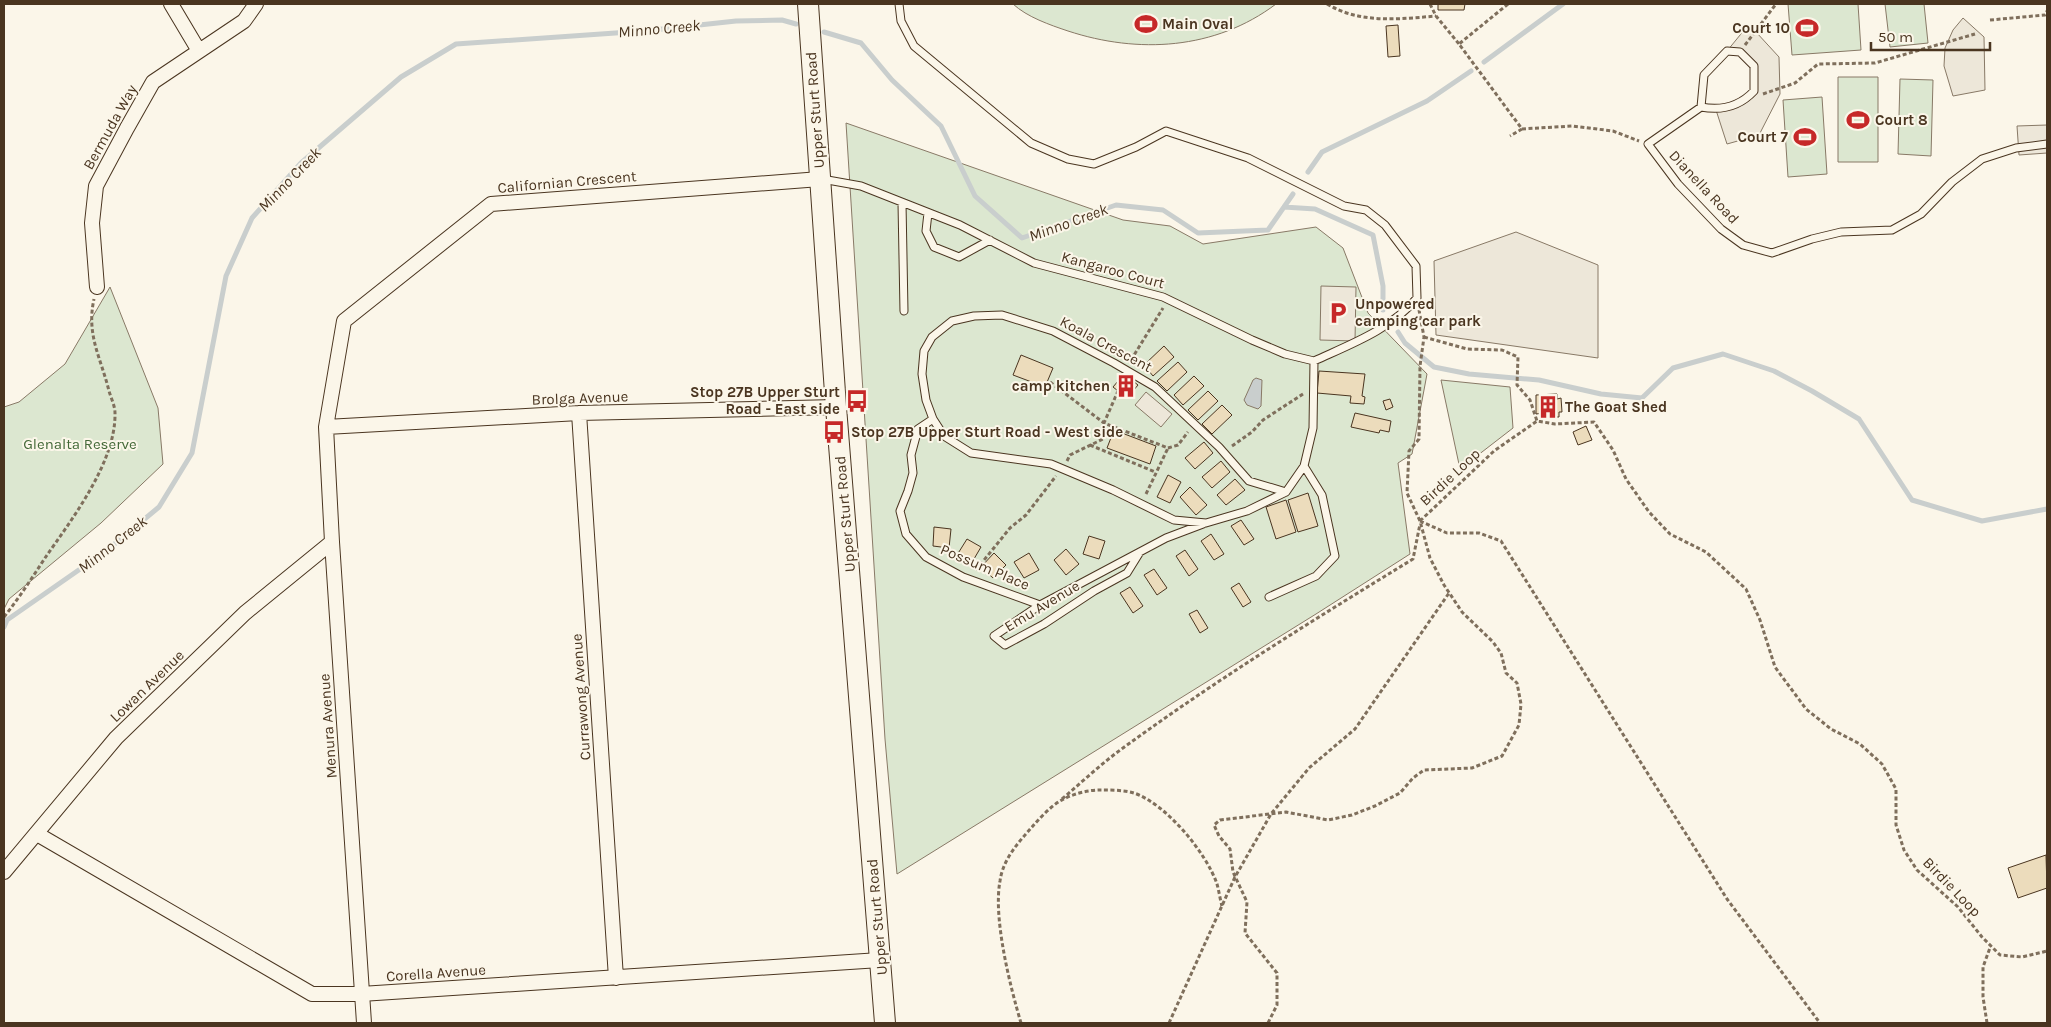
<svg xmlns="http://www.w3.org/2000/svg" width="2051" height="1027" font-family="Karla,sans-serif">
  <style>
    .green { fill: #dce7d0; stroke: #887966 }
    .parking { fill: #ede7d9; stroke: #887966 }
    .water { fill: #c9cecd; stroke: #887966 }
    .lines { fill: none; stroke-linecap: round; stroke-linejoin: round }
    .stream { stroke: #c9cecd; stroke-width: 5 }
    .building { fill: #ecdcbc; stroke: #4a3520 }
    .service-casing { stroke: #4a3520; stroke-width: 9 }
    .minor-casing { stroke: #4a3520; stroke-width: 16 }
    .secondary-casing { stroke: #4a3520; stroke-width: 22 }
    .path { stroke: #7f6f5c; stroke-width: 3; stroke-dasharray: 4 2.5; stroke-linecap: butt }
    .service { stroke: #fbf6e9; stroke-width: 7 }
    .minor { stroke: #fbf6e9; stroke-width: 14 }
    .secondary { stroke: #fbf6e9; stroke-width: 20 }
    .labels { text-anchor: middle; stroke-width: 4; stroke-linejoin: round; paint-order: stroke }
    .poi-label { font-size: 15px; font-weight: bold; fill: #4a3520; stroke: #fbf6e9; text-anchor: start }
    .street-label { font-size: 15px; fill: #4a3520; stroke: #fbf6e9 }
    .park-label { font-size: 15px; fill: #436837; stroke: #fbf6e9 }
    .water-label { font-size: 16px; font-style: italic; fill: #4a3520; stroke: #fbf6e9 }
  </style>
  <rect width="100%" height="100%" fill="#fbf6e9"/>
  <path class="green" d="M 1013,4 L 1276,4 C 1215,50 1138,54 1068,31 C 1050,25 1027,17 1013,4 Z
    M 1788,4 L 1858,4 L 1861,50 L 1792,55 Z
    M 1885,4 L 1924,4 L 1928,43 L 1890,47 Z
    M 1838,77 L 1878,77 L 1878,162 L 1838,162 Z
    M 1900,79 L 1933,80 L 1931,156 L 1898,154 Z
    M 1822,97 L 1827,174 L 1788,177 L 1783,100 Z
    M 846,123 L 1123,220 L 1170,226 L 1203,244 L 1316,227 L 1343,248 L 1368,313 L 1427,374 L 1412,454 L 1398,463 L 1410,554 L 1316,614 L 897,874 L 885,739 Z
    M 110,287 L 158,408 L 163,464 L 101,523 L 9,599 L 4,609 L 4,407 L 19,402 L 65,364 Z
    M 1441,380 L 1510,387 L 1513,428 L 1460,469 Z"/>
  <path class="parking" d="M 1963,18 L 1984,37 L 1985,90 L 1953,96 L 1944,66 L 1945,48 L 1953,30 Z
    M 1745,29 L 1756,32 L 1779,57 L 1780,94 L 1759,135 L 1727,144 L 1716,110 L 1744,102 L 1754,91 L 1754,66 L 1740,52 L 1727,51 Z
    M 2047,125 L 2047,153 L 2019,155 L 2017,126 Z
    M 1516,232 L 1598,265 L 1598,358 L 1436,335 L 1434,261 Z
    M 1321,286 L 1356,287 L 1355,341 L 1320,340 Z
    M 1146,392 L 1172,414 L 1161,427 L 1135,405 Z"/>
  <path class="water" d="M 1256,378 L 1262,380 L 1261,406 L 1258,409 L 1247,405 L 1244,400 L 1253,380 Z"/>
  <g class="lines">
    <path class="stream" d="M 824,32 L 861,43 L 892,80 L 941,126 L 975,196 L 1022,238 L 1116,205 L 1163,210 L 1198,233 L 1268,230 L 1293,194
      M 1484,62 L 1563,4
      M 1308,172 L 1322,152 L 1427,101 L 1471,71
      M 1284,207 L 1315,209 L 1373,235 L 1383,286 L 1383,310
      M 1398,332 L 1405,343 L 1434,367 L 1469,374 L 1539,380 L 1601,394 L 1642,398 L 1673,368 L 1723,354 L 1774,371 L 1812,391 L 1859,419 L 1912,500 L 1982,521 L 2047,509
      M 4,627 L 7,620 L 106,551 L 159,507 L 192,453 L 226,276 L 252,218 L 301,163 L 401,77 L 456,44 L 644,31 L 736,21 L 782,20 L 796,24"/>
  </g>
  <path class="building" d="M 1438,4 L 1465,4 L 1464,10 L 1438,10 Z
    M 1398,25 L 1400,56 L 1388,57 L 1386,26 Z
    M 1164,346 L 1174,357 L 1153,376 L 1144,365 Z
    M 1021,355 L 1053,368 L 1045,387 L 1013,375 Z
    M 1178,362 L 1187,372 L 1167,391 L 1157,381 Z
    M 1319,371 L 1365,374 L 1362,396 L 1365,397 L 1364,404 L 1350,403 L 1351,396 L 1317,393 Z
    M 1124,374 L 1138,385 L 1127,398 L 1113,387 Z
    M 1194,376 L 1204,386 L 1183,405 L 1174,395 Z
    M 1208,391 L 1218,401 L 1198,420 L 1188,410 Z
    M 1557,394 L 1557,399 L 1561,398 L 1562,412 L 1559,412 L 1559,417 L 1544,417 L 1544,413 L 1536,414 L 1536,395 Z
    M 1390,399 L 1393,407 L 1386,410 L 1383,401 Z
    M 1222,405 L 1232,415 L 1212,434 L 1202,424 Z
    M 1355,413 L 1391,421 L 1389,432 L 1380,430 L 1379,433 L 1351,427 Z
    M 1586,426 L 1592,440 L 1578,445 L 1573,432 Z
    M 1114,430 L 1156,446 L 1150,464 L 1107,448 Z
    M 1204,442 L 1213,453 L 1195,469 L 1185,458 Z
    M 1221,461 L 1230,472 L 1212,488 L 1202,477 Z
    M 1168,475 L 1181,482 L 1170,503 L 1157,497 Z
    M 1235,479 L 1245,490 L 1226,505 L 1217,495 Z
    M 1190,487 L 1207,505 L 1196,515 L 1180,497 Z
    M 1308,493 L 1318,526 L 1298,532 L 1288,500 Z
    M 1286,500 L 1296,532 L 1276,539 L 1266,507 Z
    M 1241,520 L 1254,539 L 1244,545 L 1231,526 Z
    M 934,527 L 951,529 L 949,548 L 933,546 Z
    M 1211,534 L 1224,554 L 1214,560 L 1201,541 Z
    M 1089,536 L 1105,541 L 1099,559 L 1083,554 Z
    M 967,539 L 981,547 L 971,564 L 957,555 Z
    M 1066,549 L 1079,564 L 1066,575 L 1054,560 Z
    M 1185,550 L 1198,569 L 1189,576 L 1176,556 Z
    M 994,553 L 1006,565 L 993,578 L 981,567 Z
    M 1029,553 L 1039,570 L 1024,578 L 1014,562 Z
    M 1154,569 L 1167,588 L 1157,595 L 1144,575 Z
    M 1239,583 L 1251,602 L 1243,607 L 1231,588 Z
    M 1130,587 L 1143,606 L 1133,613 L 1120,593 Z
    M 1197,610 L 1208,628 L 1200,633 L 1189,614 Z
    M 2046,855 L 2047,888 L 2018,898 L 2008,868 Z"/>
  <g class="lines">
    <defs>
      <path id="service" d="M 899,4 L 901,21 L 914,46 L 1031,143 L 1068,159 L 1094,164 L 1136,147 L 1166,131 L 1248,158 L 1344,206 L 1366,210 L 1385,225 L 1416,266 L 1417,298 C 1390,330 1351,344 1314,361
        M 1701,107 L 1704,75 L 1727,51 L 1740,52 L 1754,66 L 1754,91 C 1740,106 1722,111 1701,107 L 1648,144 L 1678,184 L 1721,229 L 1743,245 L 1772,253 L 1812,239 L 1841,232 L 1892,230 L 1921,214 L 1952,182 L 1982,159 L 2016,148 L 2047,144
        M 822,179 L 861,186 L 960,225 L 1034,263 L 1163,297 L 1252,340 L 1285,354 L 1314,361
        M 902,203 L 904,311
        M 928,213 L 926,231 L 934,247 L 959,257 L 990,240
        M 933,419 L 918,429 L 911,455 L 913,473 L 908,491 L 900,511 L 906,534 L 926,557 L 963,577 L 1040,605
        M 1286,492 L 1249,481 L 1219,447 L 1155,387 L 1114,363 L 1053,331 L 1002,315 L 974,316 L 952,321 L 932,337 L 924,351 L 922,374 L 926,400 L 933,419 L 944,436 L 971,453 L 1051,464 L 1113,490 L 1174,520 L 1206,523 L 1247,511 L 1286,492 L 1304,466 L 1313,428 L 1314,361
        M 1140,552 L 1127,573 L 1094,591 L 1044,624 L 1005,645 L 994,636 L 1040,605 L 1166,538 L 1203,524
        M 1269,597 L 1316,576 L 1335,556 L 1322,495 L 1304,466"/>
      <path id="minor" d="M 171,4 L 199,51
        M 97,287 L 92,223 L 96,186 L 127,128 L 153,82 L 244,21 L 256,4
        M 579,413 L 616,978
        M 326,427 L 579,413 L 836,407
        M 37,834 L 312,994 L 361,994 L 880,960
        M 4,872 L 116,738 L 245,613 L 332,542
        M 364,1023 L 332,542 L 326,427 L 344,321 L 491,204 L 820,179"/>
      <path id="secondary" d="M 808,4 L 836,407 L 885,1023"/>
    </defs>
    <use href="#service" class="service-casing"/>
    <use href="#minor" class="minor-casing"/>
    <use href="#secondary" class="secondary-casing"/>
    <path class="path" d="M 1327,4 C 1360,24 1400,19 1436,16
      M 1430,4 L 1436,16 L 1459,44
      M 1508,4 L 1459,44 L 1522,129 L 1510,136
      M 1990,20 L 2045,15 L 2047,11
      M 1745,45 L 1776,4
      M 1763,94 L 1795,83 L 1818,64 L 1875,63 L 1975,34
      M 1522,129 L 1572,126 L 1613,131 L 1639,141
      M 1424,337 L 1467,349 L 1502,350 L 1518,357 L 1517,385 L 1530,400 L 1537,421 L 1555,424 L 1594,422 L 1613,450 L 1626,479 L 1649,512 L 1670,534 L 1706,552 L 1746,589 L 1760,620 L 1775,667 L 1806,709 L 1831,729 L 1860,744 L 1882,764 L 1896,789 L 1896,825 L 1904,850 L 1917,870 L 1958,907 L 1982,937 L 2000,955 L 2022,957 L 2047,951
      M 1131,360 L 1163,308
      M 1050,382 L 1104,423 L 1168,448 L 1178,445 L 1188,432
      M 1090,445 L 1155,472
      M 1232,446 L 1252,432 L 1263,420 L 1303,394
      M 1067,461 L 1070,455 L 1103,439 L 1104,423 L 1118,391
      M 1146,494 L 1168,448
      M 1420,521 L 1447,533 L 1479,533 L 1501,541 L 1727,899 L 1820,1023
      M 1420,521 L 1494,451 L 1537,421
      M 976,570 L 1010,528 L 1026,515 L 1056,476
      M 4,617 C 19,598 32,578 45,558 C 72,519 116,462 115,413 C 115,406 111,398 109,391 C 101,358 86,335 94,299
      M 1062,799 C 1082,782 1102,763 1123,748 C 1216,680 1315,619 1413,559 L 1420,524
      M 1021,1023 C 1010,986 993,918 1000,881 C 1003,859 1018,843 1032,827 C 1040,818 1050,807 1060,801 C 1072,794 1087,790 1100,790 C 1111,790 1124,790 1134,793 C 1166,804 1206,852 1217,884 C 1219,891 1220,899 1222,906
      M 1169,1023 L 1235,877 L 1271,814 L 1309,768 L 1355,729 L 1449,593
      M 1268,1023 L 1277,1005 L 1277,973 L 1245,933 L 1247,902 L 1233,872 L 1230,849 L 1219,836 L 1214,825 L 1220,820 L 1286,812 L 1328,820 L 1352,815 L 1375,806 L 1400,793 L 1413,778 L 1424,770 L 1472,768 L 1502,756 L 1519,725 L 1521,704 L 1517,683 L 1506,673 L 1501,653 L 1493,642 L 1462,612 L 1444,585 L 1430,558 L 1420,521 L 1407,493 L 1409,451 L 1419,439 L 1420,366 L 1424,337 L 1419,310
      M 1987,1023 L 1983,997 L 1983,967 L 1991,945"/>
    <use href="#service" class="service"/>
    <use href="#minor" class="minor"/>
    <use href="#secondary" class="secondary"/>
  </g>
  <defs>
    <symbol id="stadium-bare" viewBox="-9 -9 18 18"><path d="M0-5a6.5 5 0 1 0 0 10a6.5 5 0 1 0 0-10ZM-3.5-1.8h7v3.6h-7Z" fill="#c62828" stroke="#fbf6e9" stroke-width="2.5" paint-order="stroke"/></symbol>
    <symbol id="parking-bare" viewBox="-9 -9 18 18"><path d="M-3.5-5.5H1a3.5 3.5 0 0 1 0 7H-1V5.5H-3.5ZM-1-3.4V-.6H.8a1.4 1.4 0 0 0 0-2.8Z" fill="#c62828" stroke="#fbf6e9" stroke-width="2.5" paint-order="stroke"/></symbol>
    <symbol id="building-bare" viewBox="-9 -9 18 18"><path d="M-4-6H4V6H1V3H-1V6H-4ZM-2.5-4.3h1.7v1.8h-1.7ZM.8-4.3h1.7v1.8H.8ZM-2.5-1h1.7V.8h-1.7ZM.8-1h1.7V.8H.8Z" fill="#c62828" stroke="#fbf6e9" stroke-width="2.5" paint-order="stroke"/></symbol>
    <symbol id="bus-bare" viewBox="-9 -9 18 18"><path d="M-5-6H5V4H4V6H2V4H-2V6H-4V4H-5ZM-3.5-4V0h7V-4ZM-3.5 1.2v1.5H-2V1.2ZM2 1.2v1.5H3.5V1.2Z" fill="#c62828" stroke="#fbf6e9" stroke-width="2.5" paint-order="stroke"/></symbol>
  </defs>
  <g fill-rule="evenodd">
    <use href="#stadium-bare" x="1130" y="8" width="32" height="32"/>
    <use href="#stadium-bare" x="1791" y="12" width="32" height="32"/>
    <use href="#stadium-bare" x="1842" y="104" width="32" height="32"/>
    <use href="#stadium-bare" x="1789" y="121" width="32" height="32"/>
    <use href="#parking-bare" x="1322" y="297" width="32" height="32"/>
    <use href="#building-bare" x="1110" y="370" width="32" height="32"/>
    <use href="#bus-bare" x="841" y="385" width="32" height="32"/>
    <use href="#building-bare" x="1532" y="391" width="32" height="32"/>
    <use href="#bus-bare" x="818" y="416" width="32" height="32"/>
  </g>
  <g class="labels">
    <g class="poi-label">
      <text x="1162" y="29">Main Oval</text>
      <text x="1790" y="33" text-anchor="end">Court 10</text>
      <text x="1875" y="125">Court 8</text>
      <text x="1788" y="142" text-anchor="end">Court 7</text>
      <text x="1355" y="309">Unpowered<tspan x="1355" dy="17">camping car park</tspan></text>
      <text x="1110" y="391" text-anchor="end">camp kitchen</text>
      <text x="840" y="397" text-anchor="end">Stop 27B Upper Sturt<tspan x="840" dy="17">Road - East side</tspan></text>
      <text x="1565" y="412">The Goat Shed</text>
      <text x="851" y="437">Stop 27B Upper Sturt Road - West side</text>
    </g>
    <g class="street-label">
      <text transform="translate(815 110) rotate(-94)" y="5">Upper Sturt Road</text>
      <text transform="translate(110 127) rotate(-61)" y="5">Bermuda Way</text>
      <text transform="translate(567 182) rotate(-5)" y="5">Californian Crescent</text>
      <text transform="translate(1704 187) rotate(47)" y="5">Dianella Road</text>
      <text transform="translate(1113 270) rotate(15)" y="5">Kangaroo Court</text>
      <text transform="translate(1106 344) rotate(28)" y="5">Koala Crescent</text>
      <text transform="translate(580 398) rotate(-2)" y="5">Brolga Avenue</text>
      <text transform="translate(1450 477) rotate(-43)" y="5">Birdie Loop</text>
      <text transform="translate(845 514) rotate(-95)" y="5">Upper Sturt Road</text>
      <text transform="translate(985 567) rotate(23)" y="5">Possum Place</text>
      <text transform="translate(1042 606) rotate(-31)" y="5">Emu Avenue</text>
      <text transform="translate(147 686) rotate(-44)" y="5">Lowan Avenue</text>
      <text transform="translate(581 697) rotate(-94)" y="5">Currawong Avenue</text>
      <text transform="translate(328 726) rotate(-94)" y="5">Menura Avenue</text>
      <text transform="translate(1952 887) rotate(46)" y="5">Birdie Loop</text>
      <text transform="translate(877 917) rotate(-95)" y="5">Upper Sturt Road</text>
      <text transform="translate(436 973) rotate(-4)" y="5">Corella Avenue</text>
    </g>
    <g class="park-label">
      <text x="80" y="449">Glenalta Reserve</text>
    </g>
    <g class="water-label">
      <text transform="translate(659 28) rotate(-5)" y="6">Minno Creek</text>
      <text transform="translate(289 179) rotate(-46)" y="6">Minno Creek</text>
      <text transform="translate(1068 222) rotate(-20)" y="6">Minno Creek</text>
      <text transform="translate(112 544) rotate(-38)" y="6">Minno Creek</text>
    </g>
  </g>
  <rect width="2051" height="1027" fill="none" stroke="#4a3520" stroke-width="10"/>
  <path d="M1871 42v8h119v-8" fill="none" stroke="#4a3520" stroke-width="2.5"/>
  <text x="1878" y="42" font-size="15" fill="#4a3520" stroke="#fbf6e9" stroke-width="4" paint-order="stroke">50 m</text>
</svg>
